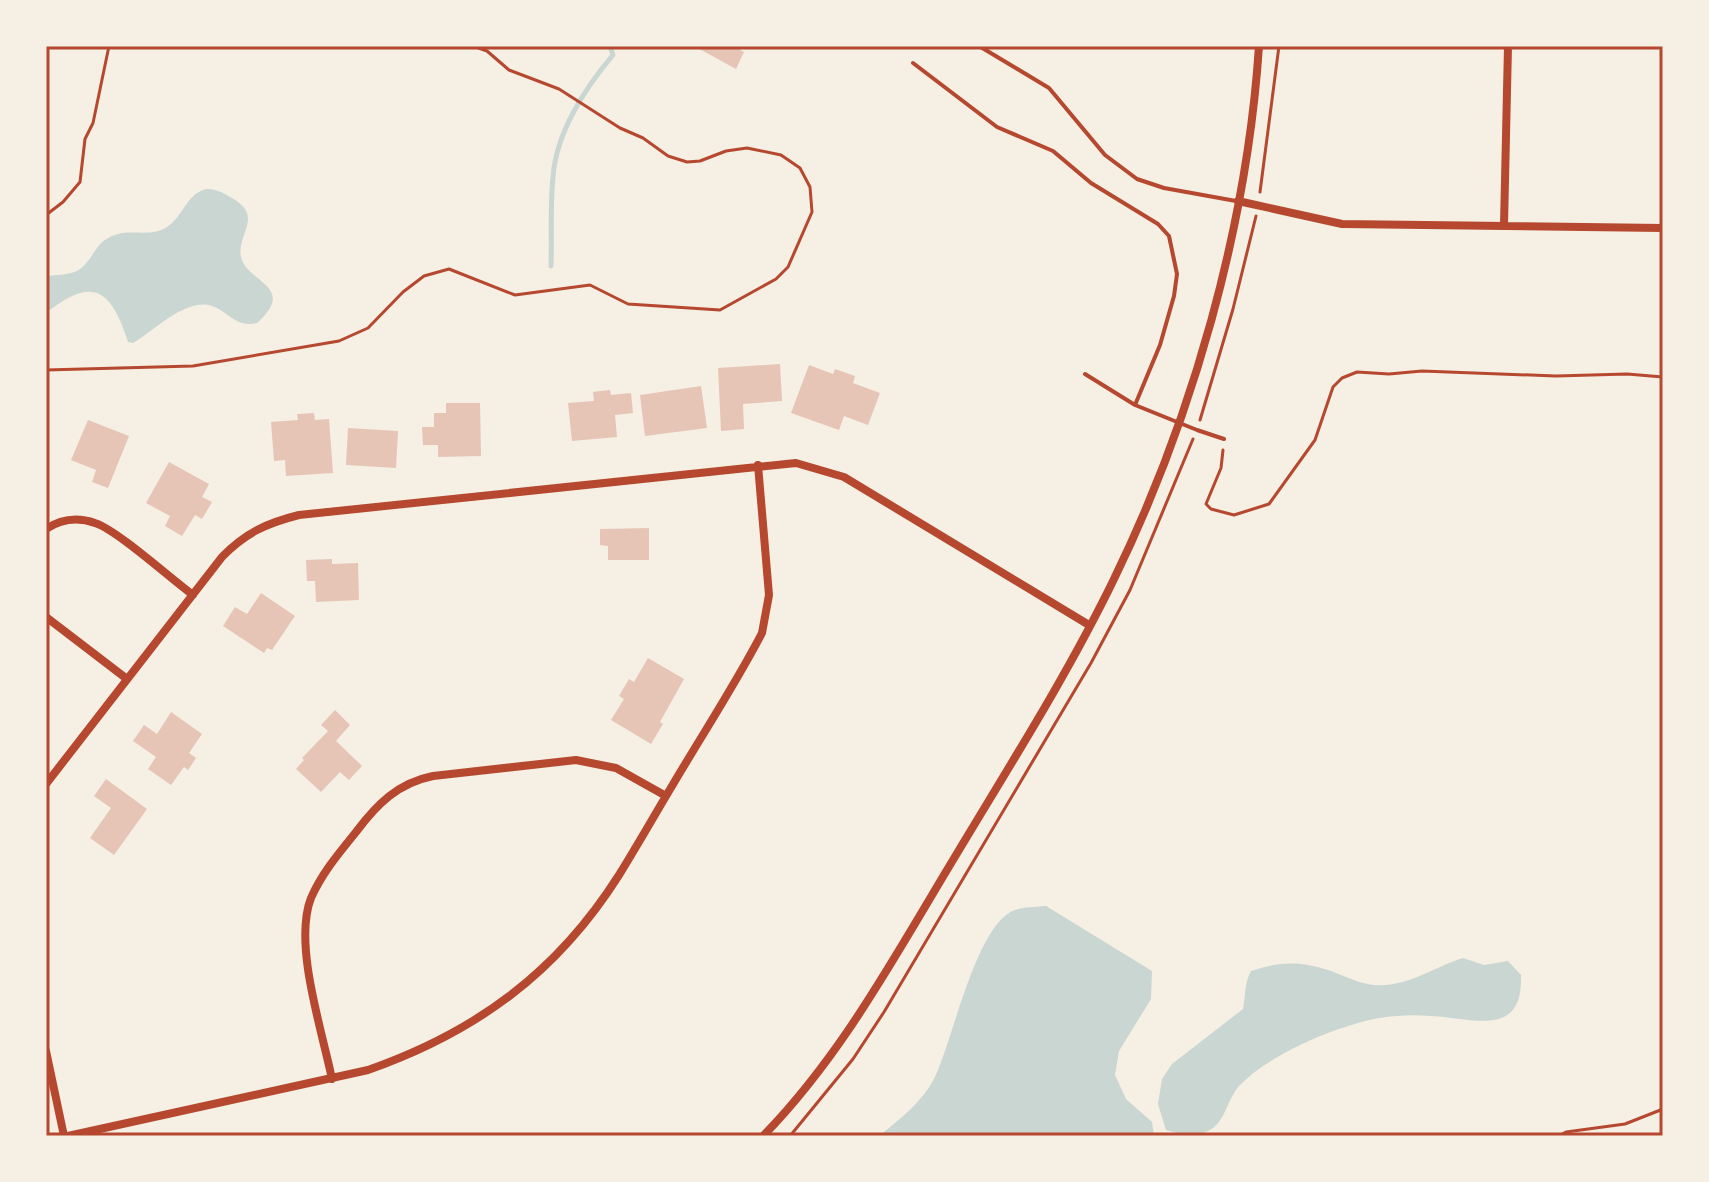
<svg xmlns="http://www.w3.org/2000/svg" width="1709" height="1182" font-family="'Playfair Display',serif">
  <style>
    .water { fill: #c9d6d2 }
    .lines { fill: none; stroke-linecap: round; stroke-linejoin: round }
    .stream { stroke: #c9d6d2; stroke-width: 5 }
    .building { fill: #e6c5b7 }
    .path { stroke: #b5482f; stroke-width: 3 }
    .service { stroke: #b5482f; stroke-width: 4 }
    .minor { stroke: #b5482f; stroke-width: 8 }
    .neatline { fill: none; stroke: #b5482f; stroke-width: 3 }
  </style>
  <rect width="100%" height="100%" fill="#f6efe4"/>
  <path class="water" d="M 206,189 C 216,189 222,192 230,197 C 266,216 236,233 241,257 C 247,283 298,286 257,323 C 236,328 229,312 212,306 C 186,297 153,332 133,343 L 128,342 C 111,288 92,276 46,313 L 46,276 C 56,275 68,275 77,271 C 93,262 94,243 112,236 C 130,228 150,238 167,227 C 184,216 185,195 206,189 Z
    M 1046,906 L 1152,971 L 1151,999 L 1119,1051 L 1115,1075 L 1126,1099 L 1152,1122 L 1154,1136 L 879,1136 C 899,1120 922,1102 934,1079 C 953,1041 976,923 1015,910 C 1024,907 1036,907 1046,906 Z
    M 1463,958 L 1484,965 L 1508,961 L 1521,975 C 1523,1039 1473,1018 1431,1016 C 1407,1014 1381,1016 1358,1023 C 1319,1034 1267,1057 1239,1086 C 1227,1099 1225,1124 1208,1131 C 1194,1137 1180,1134 1166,1130 L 1158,1104 L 1162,1079 L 1172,1064 L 1243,1009 C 1246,994 1244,984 1251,971 C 1282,961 1301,961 1331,971 C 1350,978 1365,987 1386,985 C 1413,983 1437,966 1463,958 Z"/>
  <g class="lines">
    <path class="stream" d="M 551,266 C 552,236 550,206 553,177 C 556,133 585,88 613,55 L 610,46"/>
  </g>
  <path class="building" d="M 694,46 L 734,46 L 744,52 L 736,69 Z
    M 780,364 L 782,401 L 743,404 L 744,429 L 721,431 L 718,368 Z
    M 809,365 L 833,374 L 835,369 L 855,376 L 853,383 L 880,393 L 868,425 L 844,416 L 839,430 L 791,413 Z
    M 701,386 L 707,428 L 645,436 L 640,395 Z
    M 610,390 L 611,395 L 631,393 L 633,413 L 615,415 L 617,437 L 572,441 L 568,403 L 594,401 L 593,392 Z
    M 446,403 L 480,403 L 481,456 L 438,457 L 438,445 L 423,445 L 422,427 L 434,427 L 434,413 L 446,413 Z
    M 314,413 L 315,420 L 329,419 L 333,473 L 286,476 L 285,460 L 274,461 L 271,422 L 298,420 L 297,414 Z
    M 88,420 L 129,436 L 108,488 L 92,482 L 96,470 L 71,460 Z
    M 348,428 L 398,431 L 396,468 L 346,465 Z
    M 169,462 L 209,484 L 202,497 L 212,502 L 202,519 L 195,515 L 182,536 L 165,526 L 170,516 L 146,503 Z
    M 649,528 L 649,560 L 608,560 L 608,546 L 600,545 L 600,529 Z
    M 332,559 L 332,564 L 358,563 L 359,600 L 316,602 L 315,581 L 307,581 L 306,560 Z
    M 261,593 L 295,616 L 272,650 L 267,648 L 264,653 L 223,626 L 235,607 L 247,614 Z
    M 648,658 L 684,679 L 660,722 L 663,724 L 651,744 L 611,720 L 624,699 L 619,696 L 629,679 L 634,682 Z
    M 335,710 L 350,725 L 336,741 L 362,766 L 349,780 L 340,772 L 321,792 L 296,769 L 304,760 L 302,758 L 328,731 L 321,725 Z
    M 171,712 L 202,734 L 189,753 L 196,758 L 188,770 L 184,767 L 171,785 L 148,769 L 156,757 L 133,741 L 144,725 L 157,734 Z
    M 106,779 L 147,809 L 114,855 L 90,838 L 111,808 L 94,796 Z"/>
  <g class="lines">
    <path class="path" d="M 1260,192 L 1279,46
      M 46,215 L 63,202 L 80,182 L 85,139 L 93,123 L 109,46
      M 46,370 L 193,366 L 339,341 L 368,328 L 403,292 L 424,276 L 449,269 L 515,295 L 590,285 L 628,304 L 720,310 L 776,279 L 788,267 L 812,212 L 810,187 L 800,168 L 781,155 L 747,148 L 726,151 L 700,161 L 687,162 L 668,156 L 643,138 L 620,128 L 559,89 L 509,70 L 487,51 L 473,46
      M 1200,420 L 1233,309 L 1256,216
      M 1223,450 L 1221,468 L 1206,504 L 1211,509 L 1234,515 L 1269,504 L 1315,440 L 1333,387 L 1342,378 L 1357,372 L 1389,374 L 1422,371 L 1556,376 L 1627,374 L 1663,377
      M 790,1136 L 853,1059 L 884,1012 L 1091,663 L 1130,590 L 1193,439
      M 1558,1136 L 1566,1132 L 1625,1124 L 1663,1109"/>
    <path class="service" d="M 979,46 L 1049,88 L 1105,155 L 1137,179 L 1164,188 L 1236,201
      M 913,63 L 997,127 L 1053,151 L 1091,183 L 1158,224 L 1169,236 L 1177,274 L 1174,296 L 1160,345 L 1135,405
      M 1085,374 L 1135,405 L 1197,430 L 1224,439"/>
    <path class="minor" d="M 1238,201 L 1342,224 L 1663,228
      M 1504,225 L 1508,46
      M 46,529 C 61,519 78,517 95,523 C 117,530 171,579 193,595
      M 46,617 L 127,679
      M 46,784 L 222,557 C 245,533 267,523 299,515 L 796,463 L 844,477 L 1089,625
      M 46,1051 L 64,1136
      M 332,1079 C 322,1030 293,944 311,898 C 322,873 339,853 356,832 C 377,804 398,783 433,776 L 576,760 L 616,768 L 666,796
      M 68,1136 L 368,1070 C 476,1032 557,973 619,875 C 637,846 654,816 672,786 C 702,735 735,685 762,633 L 769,595 L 758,465
      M 763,1136 C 842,1055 895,956 953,860 C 1008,768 1067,676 1114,579 C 1193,417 1247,226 1259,46"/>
  </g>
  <rect width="1709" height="1182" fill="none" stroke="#f6efe4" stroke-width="96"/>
  <rect x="48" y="48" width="1613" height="1086" class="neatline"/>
</svg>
